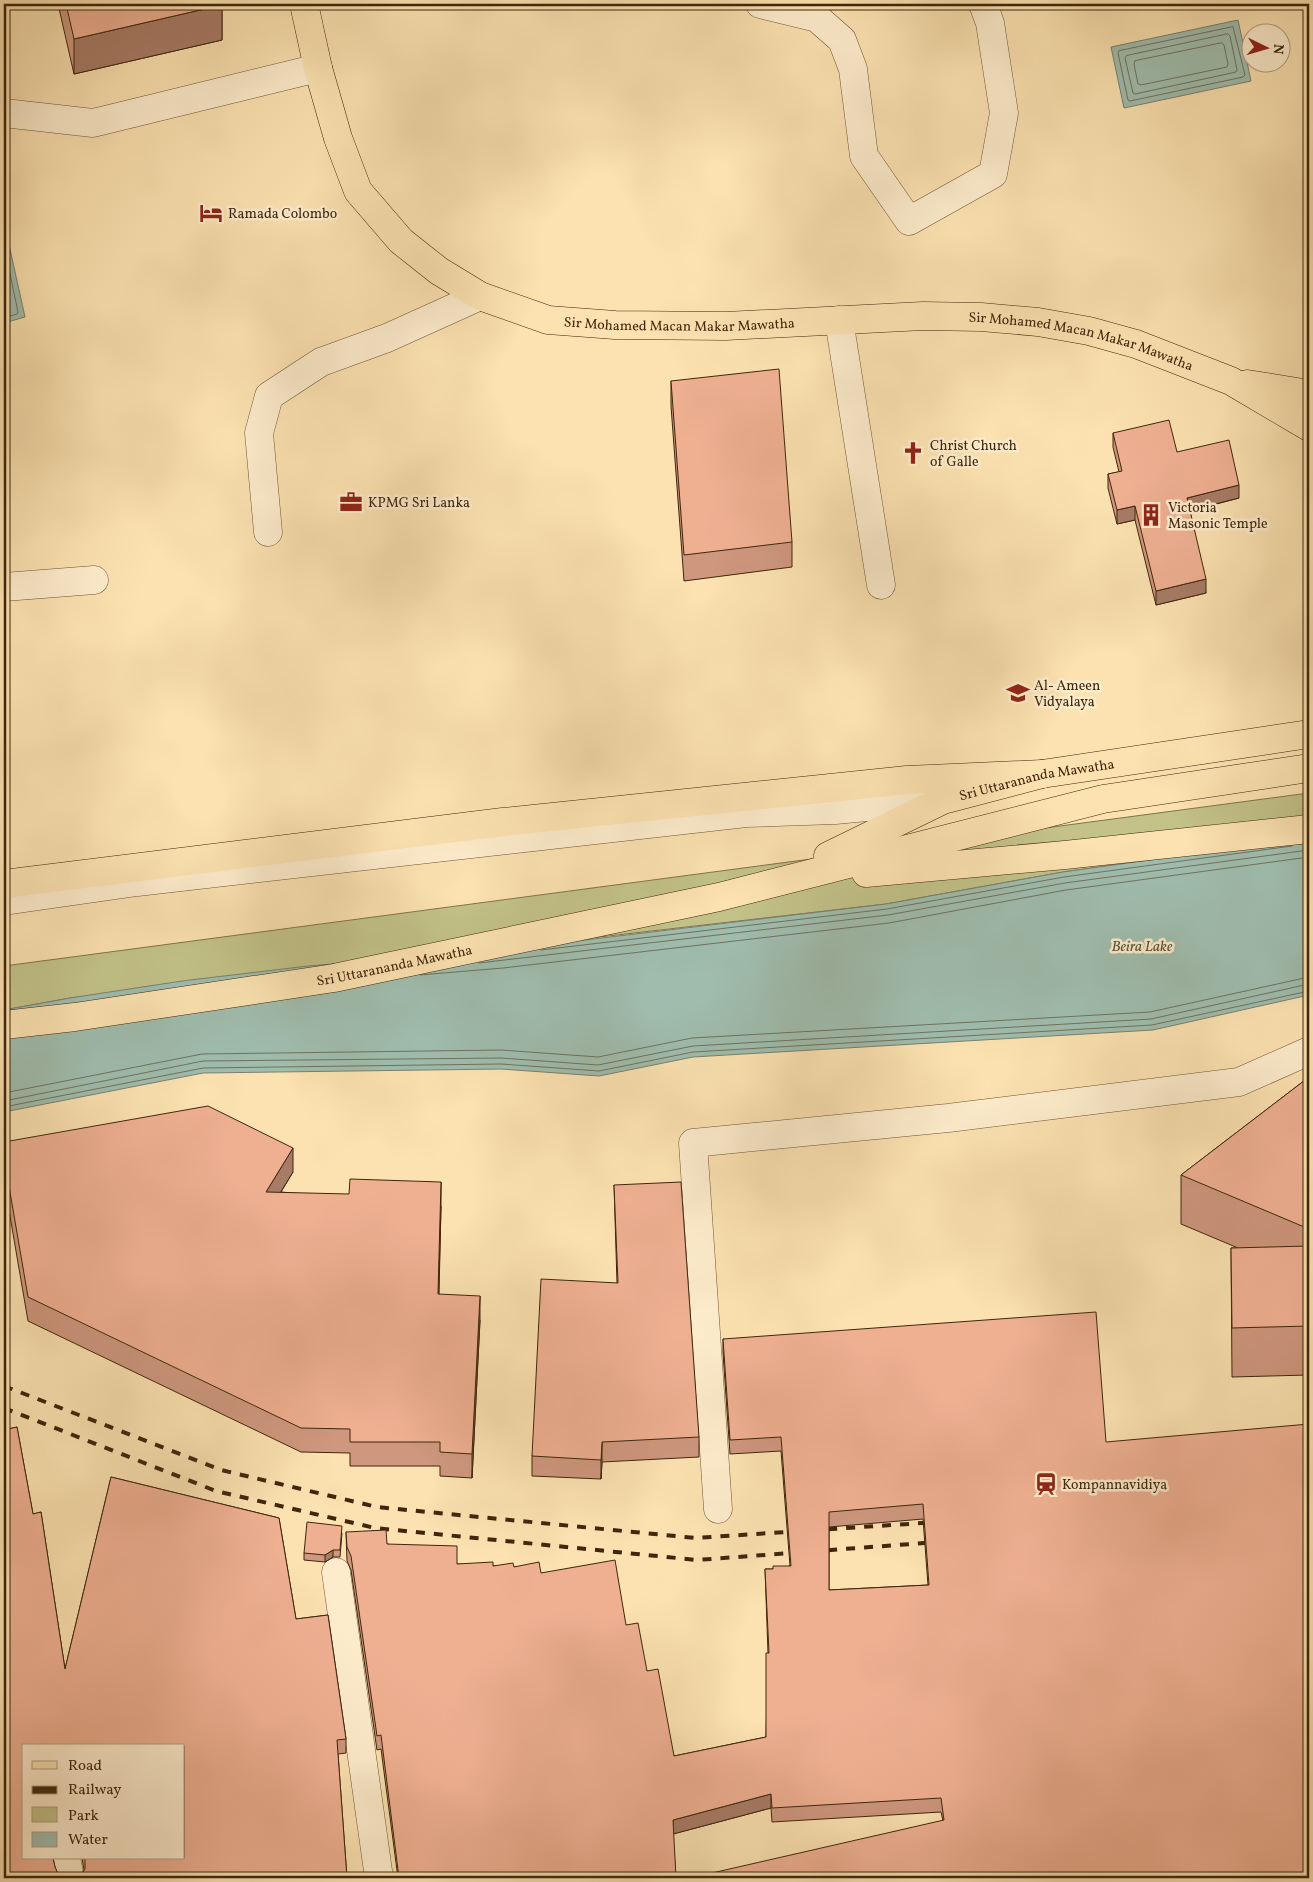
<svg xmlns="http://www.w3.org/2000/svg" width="1313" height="1882" font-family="Vollkorn,serif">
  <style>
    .green { fill: #c2c289; stroke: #80744b }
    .water { fill: #9fbdae; stroke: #79816e }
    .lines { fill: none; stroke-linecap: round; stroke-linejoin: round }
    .shore { stroke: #6f725e; stroke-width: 1 }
    .minor-casing { stroke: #6e5536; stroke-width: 29 }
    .major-casing { stroke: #3f260d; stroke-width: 29 }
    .minor { stroke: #fdeccc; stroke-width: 28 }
    .major { stroke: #fce2b1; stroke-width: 28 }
    .rail { stroke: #3f260d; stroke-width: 4; stroke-dasharray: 9 9; stroke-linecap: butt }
    .wall { fill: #ce977e; stroke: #3f260d; fill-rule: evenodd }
    .shaded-wall { fill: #a77b66; stroke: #3f260d }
    .building { fill: #efb092; stroke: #3f260d; fill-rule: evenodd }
    .labels { text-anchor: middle; stroke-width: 5; stroke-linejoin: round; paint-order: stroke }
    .poi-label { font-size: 14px; fill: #3f260d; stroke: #fdeccc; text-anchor: start }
    .street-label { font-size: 14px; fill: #3f260d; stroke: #fdeccc }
    .water-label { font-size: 15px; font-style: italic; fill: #5c533d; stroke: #fdeccc }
  </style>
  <rect width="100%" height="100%" fill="#fce2b1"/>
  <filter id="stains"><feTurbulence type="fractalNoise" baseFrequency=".004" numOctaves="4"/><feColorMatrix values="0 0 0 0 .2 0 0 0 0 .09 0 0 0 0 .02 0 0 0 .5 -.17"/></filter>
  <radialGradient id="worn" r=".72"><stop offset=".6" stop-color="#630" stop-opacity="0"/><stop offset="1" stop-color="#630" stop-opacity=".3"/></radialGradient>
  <path class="green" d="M 1309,793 L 1309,838 L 1304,839 L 1063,872 L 886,904 L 70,998 L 4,1010 L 4,966 Z"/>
  <path class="water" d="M 1238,20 L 1251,81 L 1124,108 L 1111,47 Z
    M 4,222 L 25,317 L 4,323 Z
    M 1309,838 L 1309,995 L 1153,1030 L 693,1057 L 599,1076 L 501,1069 L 203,1073 L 4,1112 L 4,1010 L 70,998 L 182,981 L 308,966 L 501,950 L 886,904 L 1063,872 Z"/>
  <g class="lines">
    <path class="shore" d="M 1233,27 L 1245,75 L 1243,77 L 1130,101 L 1128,100 L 1118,53 L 1119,51 Z
      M 1228,34 L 1230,36 L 1237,70 L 1236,72 L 1135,94 L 1133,93 L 1125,58 L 1126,56 Z
      M 1222,43 L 1224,45 L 1228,64 L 1227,67 L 1141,85 L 1138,84 L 1134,64 L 1135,61 Z
      M 4,245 L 18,312 L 17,314 L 4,318
      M 541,950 L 887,909 L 1064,877 L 1292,846
      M 479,963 L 888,915 L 1065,883 L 1309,850
      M 420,975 L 503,968 L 889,923 L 1066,890 L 1309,857
      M 4,1093 L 202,1054 L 501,1050 L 598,1057 L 692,1038 L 1150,1012 L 1309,977
      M 4,1101 L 203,1061 L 501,1058 L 598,1065 L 693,1046 L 1151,1019 L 1309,984
      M 4,1107 L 203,1068 L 501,1064 L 599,1071 L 693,1052 L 1152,1025 L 1309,991"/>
    <defs>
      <path id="minor" d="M 760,4 L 817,18 L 842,40 L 853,69 L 864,156 L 909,221 L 993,174 L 1004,113 L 990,23 L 983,4
        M 4,113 L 93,123 L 318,68
        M 839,320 L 881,585
        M 268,532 L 259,433 L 269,396 L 321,362 L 387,338 L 480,296
        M 4,587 L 94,580
        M 4,901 L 137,882 L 746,813 L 835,810 L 941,800
        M 718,1509 L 693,1143 L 948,1118 L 1239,1082 L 1309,1051
        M 336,1572 L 379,1878
        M 66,1858 L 70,1878"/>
      <g id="major">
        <path id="s1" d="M 304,4 L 318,68 L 338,138 L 358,191 L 401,241 L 439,271 L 480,296 L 548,320 L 615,325 L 726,326 L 923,316 L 981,317 L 1038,322 L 1089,331 L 1136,344 L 1231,381 L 1309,427"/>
        <path d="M 1247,384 L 1309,394"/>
        <path id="s2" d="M 828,856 L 943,800 L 1042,774 L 1309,734"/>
        <path d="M 866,873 L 1065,855 L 1309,829"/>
        <path d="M 4,884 L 503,822 L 907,780 L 1042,774"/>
        <path id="s3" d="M 4,1025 L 75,1017 L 334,978 L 719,897 L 1103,799 L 1309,768"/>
      </g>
    </defs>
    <use href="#minor" class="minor-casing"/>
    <use href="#major" class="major-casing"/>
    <use href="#minor" class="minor"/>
    <use href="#major" class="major"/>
    <path class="rail" d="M 4,1386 L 221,1470 L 377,1507 L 695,1538 L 938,1522
      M 4,1408 L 216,1491 L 375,1528 L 697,1560 L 938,1542"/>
  </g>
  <path class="wall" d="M 58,4 L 222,4 L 222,40 L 74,74 Z
    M 671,381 L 792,542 L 792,567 L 684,581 L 671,406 Z
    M 1113,433 L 1177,452 L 1239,498 L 1190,511 L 1206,593 L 1156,605 L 1135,520 L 1117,524 L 1108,488 L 1108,474 L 1119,472 L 1113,447 Z
    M 1309,1077 L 1309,1375 L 1232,1377 L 1231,1248 L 1238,1248 L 1181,1224 L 1181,1175 Z
    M 4,1142 L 293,1172 L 281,1192 L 441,1206 L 439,1294 L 480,1320 L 472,1478 L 440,1476 L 440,1466 L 350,1466 L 350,1453 L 301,1452 L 28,1321 L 4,1181 Z
    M 614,1185 L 699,1437 L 699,1457 L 602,1462 L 601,1479 L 532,1476 L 532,1456 L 617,1283 Z
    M 723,1339 L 1106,1442 L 1309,1878 L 943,1821 L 941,1812 L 772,1822 L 771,1808 L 673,1834 L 676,1878 L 398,1878 L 381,1749 L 377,1750 L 351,1570 L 347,1561 L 346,1532 L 457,1564 L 514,1567 L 541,1573 L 626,1625 L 647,1671 L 674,1756 L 766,1737 L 768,1653 L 765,1569 L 773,1569 L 790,1566 L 781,1451 L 730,1454 L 723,1353 ZM 923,1519 L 928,1585 L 829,1590 L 829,1527 Z
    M 17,1427 L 33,1514 L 41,1512 L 65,1669 L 111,1477 L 279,1518 L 296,1619 L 328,1615 L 346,1739 L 346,1753 L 338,1754 L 347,1878 L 75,1878 L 80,1876 L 84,1870 L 82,1858 L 184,1858 L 184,1746 L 24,1746 L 24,1858 L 53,1858 L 55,1867 L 58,1874 L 64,1878 L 4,1878 L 4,1430 Z
    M 342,1533 L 340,1557 L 333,1557 L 325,1562 L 304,1560 L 304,1553 Z"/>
  <path class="shaded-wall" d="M 222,5 L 222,40 L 74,74 L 74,39 Z
    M 1239,485 L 1239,498 L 1187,511 L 1187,498 Z
    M 1135,506 L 1135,520 L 1117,524 L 1117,510 Z
    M 1206,579 L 1206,593 L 1156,605 L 1156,591 Z
    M 293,1148 L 293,1172 L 266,1216 L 266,1192 Z
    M 441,1182 L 441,1206 L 438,1318 L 438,1294 Z
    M 480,1296 L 480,1320 L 472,1478 L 472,1454 Z
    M 602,1442 L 602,1462 L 601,1479 L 601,1460 Z
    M 333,1550 L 333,1557 L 325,1562 L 325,1555 Z
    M 771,1794 L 771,1808 L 673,1834 L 673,1820 Z"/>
  <path class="building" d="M 66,4 L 222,4 L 222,5 L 74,39 Z
    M 779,369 L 792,542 L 684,555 L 671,381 Z
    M 1169,420 L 1177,452 L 1229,440 L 1239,485 L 1187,498 L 1206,579 L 1156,591 L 1135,506 L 1117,510 L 1108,474 L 1122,471 L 1113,433 Z
    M 1309,1077 L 1309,1229 L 1181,1175 Z
    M 208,1106 L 293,1148 L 266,1192 L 349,1194 L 350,1179 L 441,1182 L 438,1294 L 480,1296 L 472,1454 L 440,1452 L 440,1442 L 350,1442 L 350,1429 L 301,1428 L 28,1297 L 4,1157 L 4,1142 Z
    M 681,1182 L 699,1437 L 602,1442 L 601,1460 L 532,1456 L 541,1279 L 618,1283 L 614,1185 Z
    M 1309,1246 L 1309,1326 L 1232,1328 L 1231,1248 Z
    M 1096,1312 L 1106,1442 L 1309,1424 L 1309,1878 L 690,1878 L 944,1820 L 941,1798 L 772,1808 L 771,1794 L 673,1820 L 676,1878 L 399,1878 L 381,1735 L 377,1736 L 351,1556 L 347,1547 L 346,1532 L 386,1530 L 387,1544 L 457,1546 L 457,1564 L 493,1562 L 493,1566 L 513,1563 L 514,1567 L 539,1562 L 541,1573 L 615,1560 L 626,1625 L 638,1623 L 647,1671 L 658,1669 L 674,1756 L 766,1737 L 766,1653 L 769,1653 L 765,1569 L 773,1569 L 773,1566 L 791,1566 L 781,1437 L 730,1440 L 723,1339 ZM 923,1504 L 929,1585 L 829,1590 L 829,1512 Z
    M 17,1427 L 33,1514 L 41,1512 L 65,1669 L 111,1477 L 279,1518 L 296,1619 L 328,1615 L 346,1739 L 337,1740 L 347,1878 L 75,1878 L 80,1876 L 85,1869 L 85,1858 L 184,1858 L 184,1746 L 24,1746 L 24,1858 L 53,1858 L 55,1867 L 58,1874 L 64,1878 L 4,1878 L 4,1430 Z
    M 307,1522 L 342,1526 L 340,1550 L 333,1550 L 325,1555 L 304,1553 Z"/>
  <defs>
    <symbol id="hotel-bare" viewBox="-9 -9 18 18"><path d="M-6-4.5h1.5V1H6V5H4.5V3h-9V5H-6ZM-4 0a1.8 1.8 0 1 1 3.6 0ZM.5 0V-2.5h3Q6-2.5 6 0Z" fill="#8f2418" stroke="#fdeccc" stroke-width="2.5" paint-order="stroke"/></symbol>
    <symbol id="church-bare" viewBox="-9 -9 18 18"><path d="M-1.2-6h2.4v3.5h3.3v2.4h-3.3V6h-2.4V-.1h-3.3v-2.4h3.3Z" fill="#8f2418" stroke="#fdeccc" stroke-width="2.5" paint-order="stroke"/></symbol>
    <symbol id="office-bare" viewBox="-9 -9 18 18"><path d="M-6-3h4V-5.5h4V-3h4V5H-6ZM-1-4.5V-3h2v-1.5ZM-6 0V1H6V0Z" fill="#8f2418" stroke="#fdeccc" stroke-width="2.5" paint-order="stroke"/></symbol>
    <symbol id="building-bare" viewBox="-9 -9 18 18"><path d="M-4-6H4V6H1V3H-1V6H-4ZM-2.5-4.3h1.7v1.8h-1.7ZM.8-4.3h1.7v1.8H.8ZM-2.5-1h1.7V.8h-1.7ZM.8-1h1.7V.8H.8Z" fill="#8f2418" stroke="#fdeccc" stroke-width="2.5" paint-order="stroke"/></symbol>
    <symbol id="school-bare" viewBox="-9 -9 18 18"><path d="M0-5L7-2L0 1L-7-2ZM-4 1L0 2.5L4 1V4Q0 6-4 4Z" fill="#8f2418" stroke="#fdeccc" stroke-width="2.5" paint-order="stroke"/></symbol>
    <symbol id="station-bare" viewBox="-9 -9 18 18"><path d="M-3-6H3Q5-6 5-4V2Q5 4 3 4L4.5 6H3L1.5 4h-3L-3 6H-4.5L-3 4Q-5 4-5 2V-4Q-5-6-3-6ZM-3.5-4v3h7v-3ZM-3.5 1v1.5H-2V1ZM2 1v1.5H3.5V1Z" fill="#8f2418" stroke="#fdeccc" stroke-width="2.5" paint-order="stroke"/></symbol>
  </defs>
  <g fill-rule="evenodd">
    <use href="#hotel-bare" x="195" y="197" width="32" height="32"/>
    <use href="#church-bare" x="897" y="437" width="32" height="32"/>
    <use href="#office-bare" x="335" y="486" width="32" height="32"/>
    <use href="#building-bare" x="1135" y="499" width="32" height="32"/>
    <use href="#school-bare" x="1002" y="677" width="32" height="32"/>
    <use href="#station-bare" x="1030" y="1468" width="32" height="32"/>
  </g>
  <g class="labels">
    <g class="poi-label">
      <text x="228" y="218">Ramada Colombo</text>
      <text x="930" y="450">Christ Church<tspan x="930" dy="16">of Galle</tspan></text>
      <text x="368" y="507">KPMG Sri Lanka</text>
      <text x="1168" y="512">Victoria<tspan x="1168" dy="16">Masonic Temple</tspan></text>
      <text x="1034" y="690">Al- Ameen<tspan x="1034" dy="16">Vidyalaya</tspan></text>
      <text x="1062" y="1489">Kompannavidiya</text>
    </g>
    <g class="street-label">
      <text dy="5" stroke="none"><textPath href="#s1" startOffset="561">Sir Mohamed Macan Makar Mawatha</textPath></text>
      <text dy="5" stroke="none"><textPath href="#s1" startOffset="966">Sir Mohamed Macan Makar Mawatha</textPath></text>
      <text dy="5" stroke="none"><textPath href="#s2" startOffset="224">Sri Uttarananda Mawatha</textPath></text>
      <text dy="5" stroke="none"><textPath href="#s3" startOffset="395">Sri Uttarananda Mawatha</textPath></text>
    </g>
    <g class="water-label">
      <text x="1142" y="951">Beira Lake</text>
    </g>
  </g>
  <rect width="1313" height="1882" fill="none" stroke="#fce2b1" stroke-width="20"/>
  <rect x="5" y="5" width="1303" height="1872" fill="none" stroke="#3f260d" stroke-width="2.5"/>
  <rect x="10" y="10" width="1293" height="1862" fill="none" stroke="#3f260d"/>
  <rect x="22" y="1744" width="162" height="115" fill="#fdeccc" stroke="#b19d80"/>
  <rect x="32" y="1761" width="25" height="8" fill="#fce2b1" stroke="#b19d80"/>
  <text x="68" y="1770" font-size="15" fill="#3f260d">Road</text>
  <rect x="32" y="1786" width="25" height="8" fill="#3f260d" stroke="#b19d80"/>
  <text x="68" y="1794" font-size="15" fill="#3f260d">Railway</text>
  <rect x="32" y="1807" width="25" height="15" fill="#c2c289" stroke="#b19d80"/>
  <text x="68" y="1820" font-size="15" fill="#3f260d">Park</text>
  <rect x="32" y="1832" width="25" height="15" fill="#9fbdae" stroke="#b19d80"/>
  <text x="68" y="1844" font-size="15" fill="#3f260d">Water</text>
  <g transform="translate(1266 48) rotate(95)"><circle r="24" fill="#fdeccc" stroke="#b19d80"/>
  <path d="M0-4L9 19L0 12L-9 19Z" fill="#8f2418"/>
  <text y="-8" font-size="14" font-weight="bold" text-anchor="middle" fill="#3f260d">N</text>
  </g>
  <rect width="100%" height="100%" filter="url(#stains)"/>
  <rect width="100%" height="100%" fill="url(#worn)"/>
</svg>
